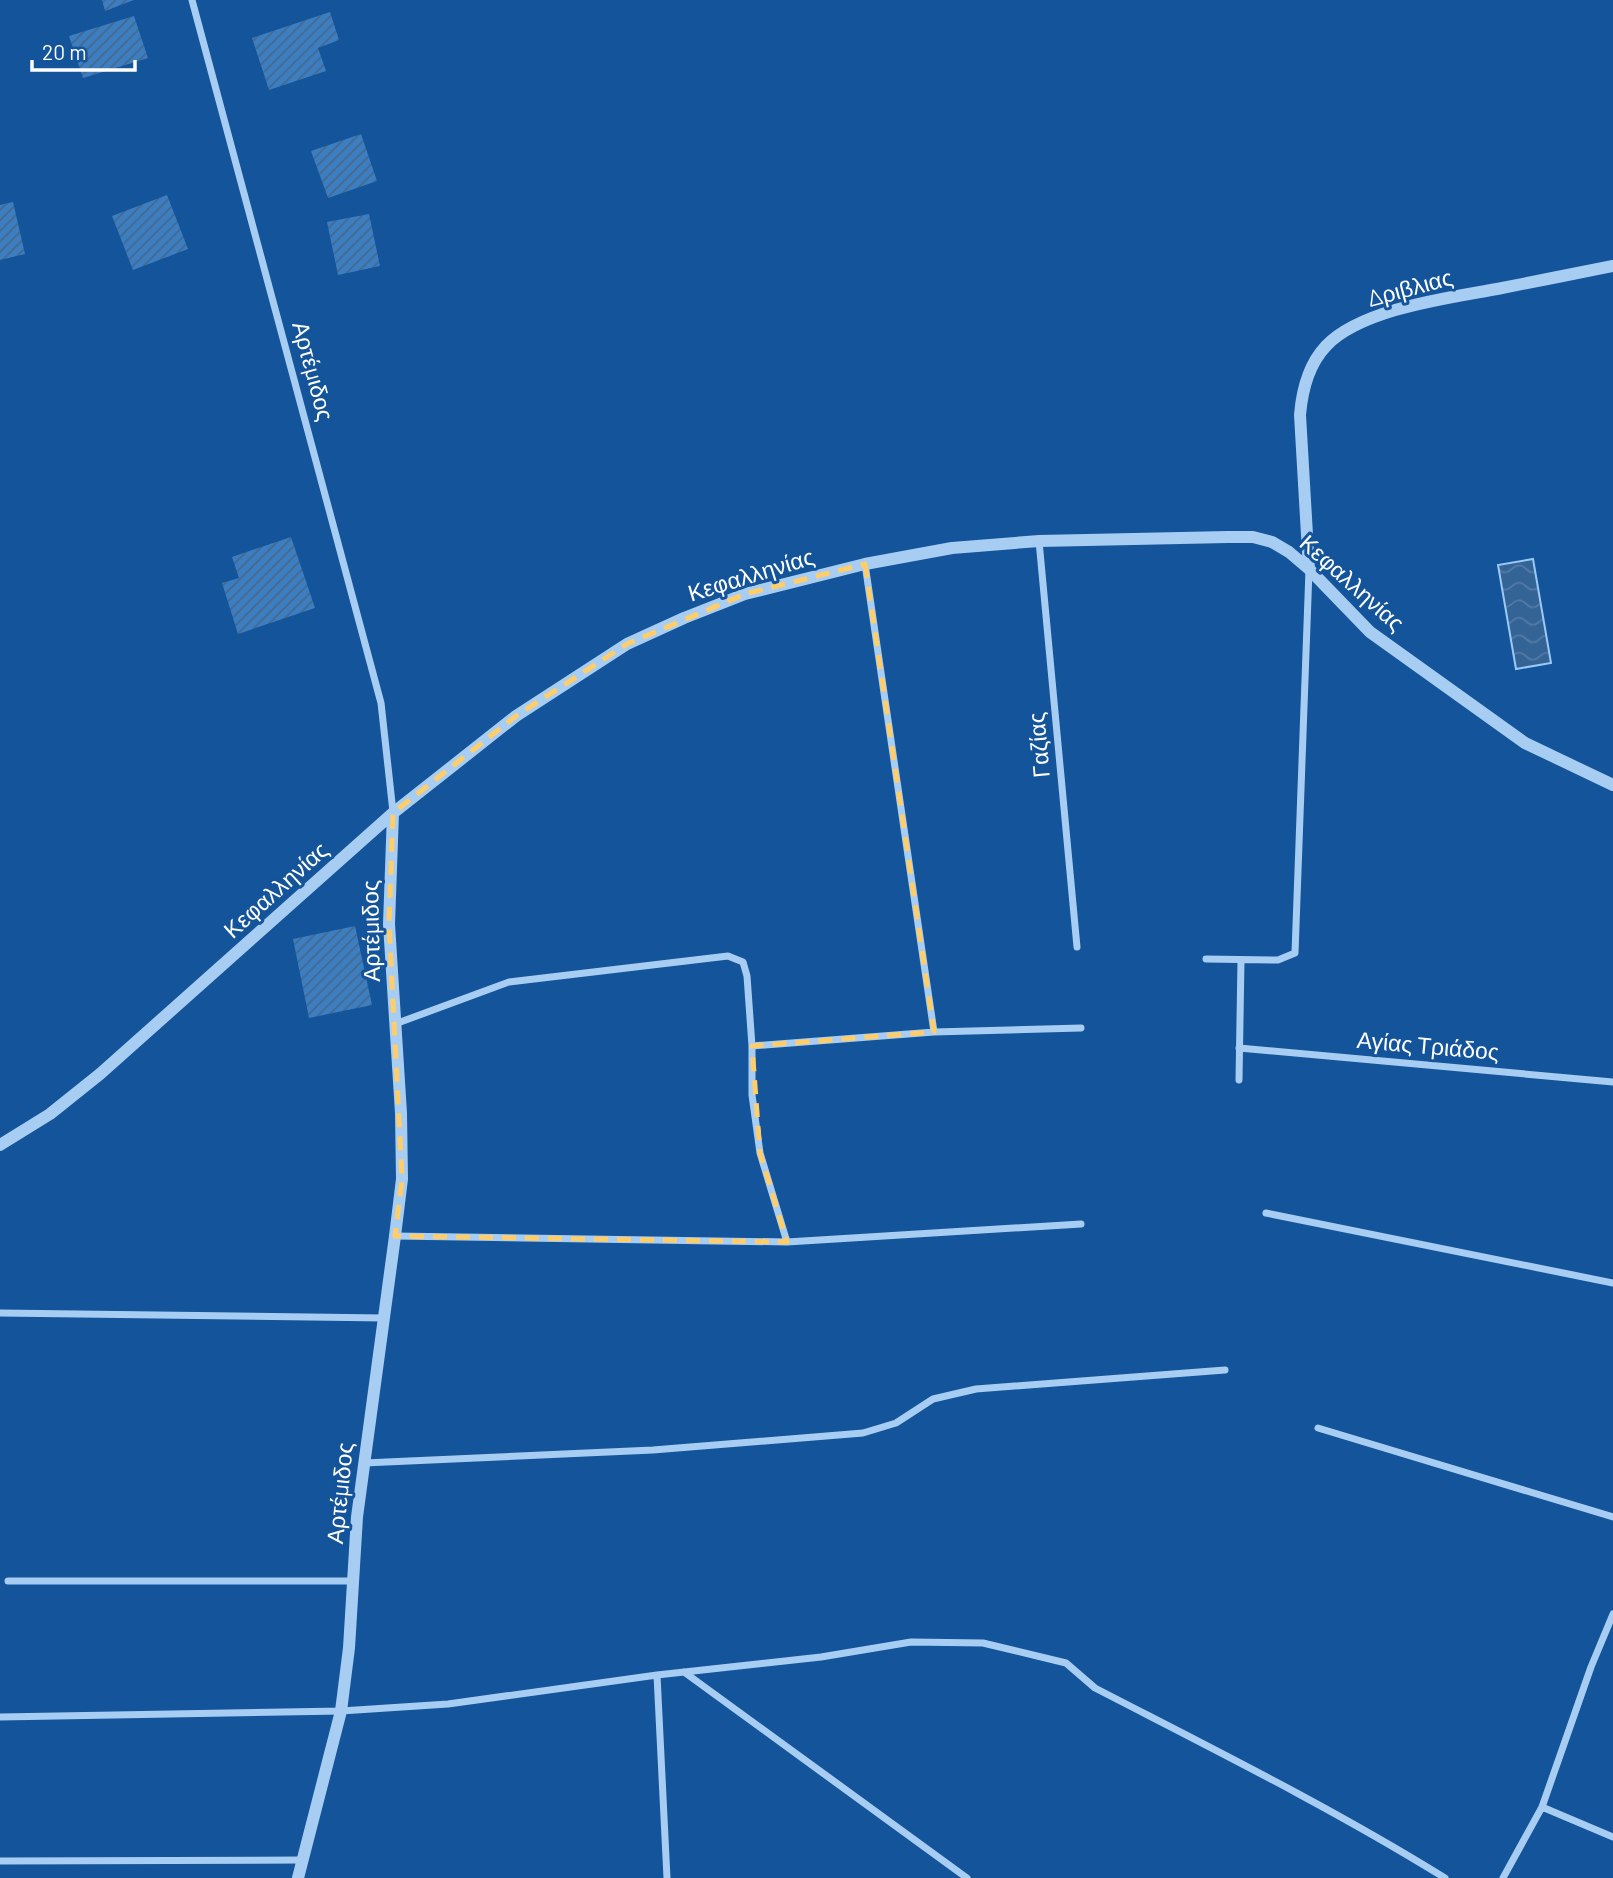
<svg xmlns="http://www.w3.org/2000/svg" width="1613" height="1878" font-family="Barlow,sans-serif">
  <style>
    .water { fill: url(#water-waves); stroke: #9ac9f6; stroke-width: 2 }
    .building { fill: url(#building-hatch) }
    .lines { fill: none; stroke-linecap: round; stroke-linejoin: round }
    .minor { stroke: #a8cdf3; stroke-width: 7 }
    .tertiary { stroke: #a8cdf3; stroke-width: 12 }
    .marked { fill: none; stroke: #ffce6a; stroke-width: 5; stroke-dasharray: 14 9; stroke-linejoin: round }
    .labels { text-anchor: middle; stroke-width: 6; stroke-linejoin: round; paint-order: stroke }
    .street-label { font-size: 23px; fill: #fff; stroke: #14549a }
  </style>
  <defs>
    <pattern id="water-waves" width="16" height="10" patternUnits="userSpaceOnUse" patternTransform="scale(1.75)"><rect width="16" height="10" fill="#346396"/><path d="M0 5q4-4 8 0t8 0" fill="none" stroke="#527aa6"/></pattern>
    <pattern id="building-hatch" width="6" height="6" patternUnits="userSpaceOnUse" patternTransform="scale(1.75)"><rect width="6" height="6" fill="#3d7ec1"/><path d="M-1 1l2-2M0 6l6-6M5 7l2-2" fill="none" stroke="#44688c"/></pattern>
  </defs>
  <rect width="100%" height="100%" fill="#14549a"/>
  <path class="water" d="M 1533,559 L 1551,663 L 1516,669 L 1498,565 Z"/>
  <path class="building" d="M 102,0 L 134,0 L 105,11 Z
    M 330,12 L 339,40 L 318,48 L 326,71 L 269,90 L 252,38 Z
    M 134,16 L 148,58 L 83,78 L 69,36 Z
    M 361,134 L 377,181 L 328,198 L 311,151 Z
    M 167,195 L 188,249 L 133,270 L 112,216 Z
    M 13,202 L 25,254 L 0,260 L 0,205 Z
    M 369,214 L 380,266 L 338,275 L 327,222 Z
    M 291,537 L 315,608 L 238,634 L 222,583 L 239,578 L 232,557 Z
    M 355,926 L 372,1005 L 309,1018 L 293,939 Z"/>
  <g class="lines">
    <path class="minor" d="M 192,0 L 381,703 L 393,812
      M 1039,541 L 1077,947
      M 865,564 L 934,1032
      M 1206,959 L 1278,960 L 1295,953 L 1309,570
      M 395,1024 L 509,982 L 728,956 L 743,962 L 747,976 L 752,1046 L 752,1095 L 760,1153 L 787,1242
      M 752,1046 L 934,1032 L 1081,1028
      M 1239,1048 L 1613,1082
      M 1239,1080 L 1241,960
      M 1266,1213 L 1613,1283
      M 395,1236 L 787,1242 L 1081,1224
      M 0,1313 L 384,1318
      M 1318,1428 L 1613,1517
      M 364,1463 L 653,1450 L 863,1433 L 896,1423 L 933,1399 L 976,1389 L 1225,1370
      M 8,1581 L 353,1581
      M 684,1672 L 967,1878
      M 657,1675 L 667,1878
      M 0,1717 L 341,1711 L 448,1704 L 657,1675 L 821,1657 L 911,1642 L 983,1643 L 1066,1663 L 1095,1688 C 1213,1749 1332,1808 1445,1878
      M 1542,1807 L 1613,1837
      M 0,1861 L 302,1860
      M 1503,1878 L 1542,1807 L 1591,1667 L 1613,1614"/>
    <path class="tertiary" d="M 1309,569 L 1300,415 C 1302,391 1308,365 1326,346 C 1361,309 1448,298 1497,289 C 1536,281 1574,274 1613,266
      M 0,1145 L 50,1114 L 100,1074 L 393,813 L 516,716 L 627,644 L 684,618 L 745,594 L 865,564 L 952,548 L 1039,541 L 1228,537 L 1253,537 L 1272,542 L 1289,552 L 1309,569 L 1370,632 L 1525,743 L 1613,785
      M 298,1878 L 341,1711 L 349,1648 L 357,1517 L 395,1236 L 402,1179 L 401,1113 L 389,924 L 393,813"/>
  </g>
  <path class="marked" d="M 865,564 L 934,1032 L 752,1046 L 760,1153 L 787,1242 L 395,1236 L 402,1179 L 389,924 L 393,813 L 516,716 L 627,644 L 745,594 Z"/>
  <g class="labels">
    <g class="street-label">
      <text transform="translate(1410 288) rotate(-15)" y="8">Δριβλιας</text>
      <text transform="translate(313 371) rotate(75)" y="8">Αρτέμιδος</text>
      <text transform="translate(751 575) rotate(-17)" y="8">Κεφαλληνίας</text>
      <text transform="translate(1352 583) rotate(42)" y="8">Κεφαλληνίας</text>
      <text transform="translate(1039 745) rotate(-95)" y="8">Γαζίας</text>
      <text transform="translate(276 890) rotate(-42)" y="8">Κεφαλληνίας</text>
      <text transform="translate(371 931) rotate(-91)" y="8">Αρτέμιδος</text>
      <text transform="translate(1428 1046) rotate(5)" y="8">Αγίας Τριάδος</text>
      <text transform="translate(340 1493) rotate(-84)" y="8">Αρτέμιδος</text>
    </g>
  </g>
  <path d="M32 60v10h103v-10" fill="none" stroke="#ffffff" stroke-width="3.5"/>
  <text x="42" y="60" font-size="21" fill="#ffffff" stroke="#14549a" stroke-width="5" paint-order="stroke">20 m</text>
</svg>
